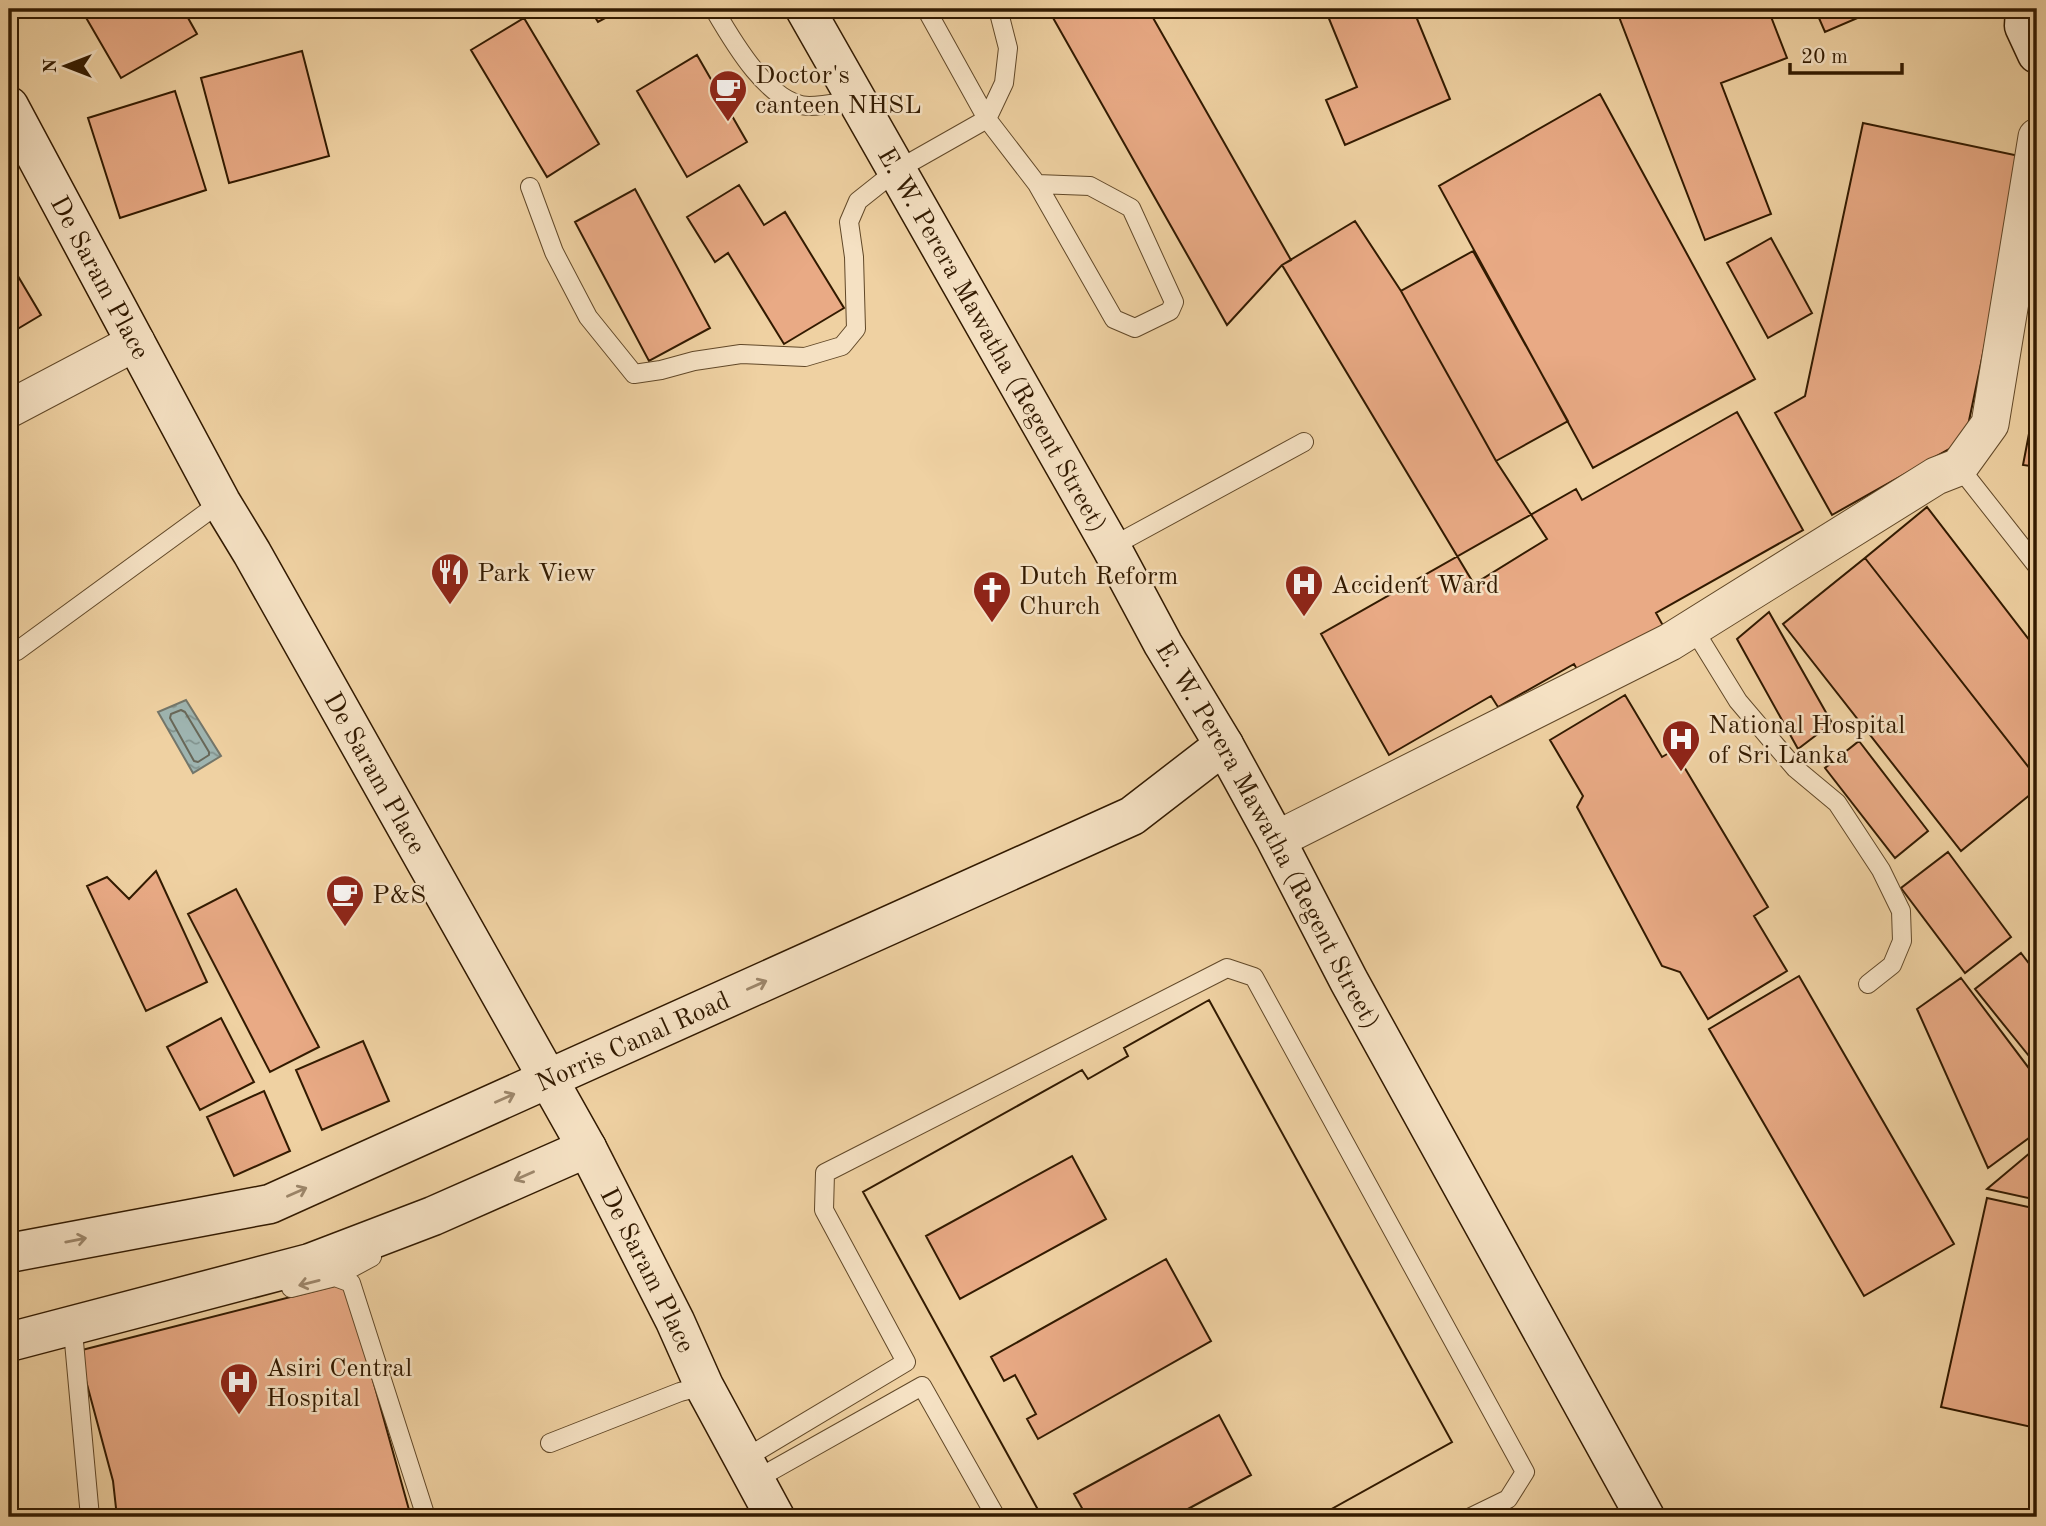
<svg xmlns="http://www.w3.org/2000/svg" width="2046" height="1526" font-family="'Old Standard TT',serif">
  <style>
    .water { fill: url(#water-ripples); stroke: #73766a; stroke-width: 2 }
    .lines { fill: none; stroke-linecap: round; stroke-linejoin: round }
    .shore { stroke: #686758; stroke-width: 2 }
    .building { fill: #e9aa85; stroke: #321a00; stroke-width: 2; fill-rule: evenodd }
    .lane-casing { stroke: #614828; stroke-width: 20 }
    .street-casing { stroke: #614828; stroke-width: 39 }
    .secondary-casing { stroke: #321a00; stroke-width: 41 }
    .lane { stroke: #f5e1c3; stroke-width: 18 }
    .street { stroke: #f5e1c3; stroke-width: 37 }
    .secondary { stroke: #f5e1c3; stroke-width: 38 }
    .oneway { stroke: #9d876b }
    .labels { text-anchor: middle; stroke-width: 5; stroke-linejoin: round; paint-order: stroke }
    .poi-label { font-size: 26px; fill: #321a00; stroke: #f5e1c3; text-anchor: start }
    .street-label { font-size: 26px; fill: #321a00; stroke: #f5e1c3 }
  </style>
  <defs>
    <pattern id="water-ripples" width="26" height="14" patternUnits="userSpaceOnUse" patternTransform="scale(1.75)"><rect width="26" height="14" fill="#9eb4b0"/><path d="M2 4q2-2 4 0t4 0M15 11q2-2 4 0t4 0" fill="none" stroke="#81928d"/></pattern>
  </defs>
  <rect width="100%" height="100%" fill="#efd1a2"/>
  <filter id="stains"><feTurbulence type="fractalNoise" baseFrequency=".00286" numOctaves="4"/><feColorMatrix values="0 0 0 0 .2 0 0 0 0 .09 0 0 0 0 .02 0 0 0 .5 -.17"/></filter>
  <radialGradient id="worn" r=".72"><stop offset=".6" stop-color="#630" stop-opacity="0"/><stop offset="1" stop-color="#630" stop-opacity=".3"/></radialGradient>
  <path class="water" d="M 186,700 L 221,756 L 193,773 L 158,712 Z"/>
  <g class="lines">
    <path class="shore" d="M 181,710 L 185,712 L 209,752 L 209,755 L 198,762 L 194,761 L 170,718 L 171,714 Z"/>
  </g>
  <path class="building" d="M 81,9 L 183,9 L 197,34 L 121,78 Z
    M 590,9 L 622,9 L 598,22 Z
    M 1048,9 L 1148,9 L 1291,260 L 1282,265 L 1227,325 Z
    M 1325,9 L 1413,9 L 1450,99 L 1345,145 L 1326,100 L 1357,87 Z
    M 1616,9 L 1768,9 L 1787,58 L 1721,83 L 1771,214 L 1705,240 Z
    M 1815,9 L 1876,9 L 1876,10 L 1825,32 Z
    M 524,18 L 599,144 L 547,177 L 471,50 Z
    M 302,51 L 329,156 L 229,183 L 201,78 Z
    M 697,55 L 747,142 L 687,177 L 637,91 Z
    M 175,91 L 206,190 L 120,218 L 88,118 Z
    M 1600,94 L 1755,379 L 1593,468 L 1439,186 Z
    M 1863,123 L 2024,157 L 1965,440 L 1832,515 L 1775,413 L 1805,396 Z
    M 739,185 L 764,225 L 785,212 L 844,308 L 784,344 L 728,253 L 715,262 L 687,217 Z
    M 635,189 L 710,328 L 649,361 L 575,222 Z
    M 1355,221 L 1401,291 L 1496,461 L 1547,539 L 1474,584 L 1282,265 Z
    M 1771,238 L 1812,313 L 1768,338 L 1727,263 Z
    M 1473,251 L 1568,421 L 1496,461 L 1401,291 Z
    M 9,261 L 41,315 L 9,334 Z
    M 2037,392 L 2037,467 L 2023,465 Z
    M 1737,412 L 1803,530 L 1656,613 L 1666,631 L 1582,678 L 1574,664 L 1498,707 L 1491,696 L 1389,755 L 1321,634 L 1576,489 L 1582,500 Z
    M 1927,507 L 2037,650 L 2037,778 L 1865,558 Z
    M 1865,558 L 2037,778 L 2037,789 L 1961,851 L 1783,624 Z
    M 1769,612 L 1832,723 L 1798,749 L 1737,639 Z
    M 1625,695 L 1662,757 L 1674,750 L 1768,907 L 1754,916 L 1787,971 L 1708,1019 L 1680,972 L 1662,966 L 1577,807 L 1583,796 L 1550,740 Z
    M 1859,741 L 1928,831 L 1895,858 L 1825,768 Z
    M 1948,852 L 2011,937 L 1965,973 L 1901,888 Z
    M 156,871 L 207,982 L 146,1011 L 87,886 L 107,877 L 129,899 Z
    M 236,889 L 319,1047 L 270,1072 L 188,914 Z
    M 2021,953 L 2037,974 L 2037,1066 L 1975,989 Z
    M 1799,976 L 1954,1244 L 1864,1296 L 1709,1029 Z
    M 1961,978 L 2037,1079 L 2037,1132 L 1988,1168 L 1917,1009 Z
    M 1209,1000 L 1452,1442 L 1317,1517 L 1042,1517 L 863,1192 L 1082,1070 L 1088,1079 L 1128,1056 L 1124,1048 Z
    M 1209,1000 L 1452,1442 L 1317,1517 L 1173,1517 L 1251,1475 L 1219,1415 L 1074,1494 L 1087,1517 L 1042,1517 L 863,1192 L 1082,1070 L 1088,1079 L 1128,1056 L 1124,1048 ZM 1072,1156 L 1106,1219 L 960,1299 L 926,1236 ZM 1166,1259 L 1211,1341 L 1038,1439 L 1027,1419 L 1036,1414 L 1015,1375 L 1004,1381 L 991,1357 Z
    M 221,1018 L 254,1082 L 200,1110 L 167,1047 Z
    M 363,1041 L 389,1101 L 322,1130 L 296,1070 Z
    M 264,1091 L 290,1151 L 234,1176 L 207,1117 Z
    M 2037,1147 L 2037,1200 L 1987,1189 Z
    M 1987,1198 L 2037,1209 L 2037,1420 L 2036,1428 L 1941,1407 Z
    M 346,1283 L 411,1517 L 117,1517 L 113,1481 L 78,1351 Z"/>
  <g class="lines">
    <defs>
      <path id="lane" d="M 714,9 C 732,40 769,105 809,106 C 825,106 842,102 857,100
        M 926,9 L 987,119 L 1037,184 L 1114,319 L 1135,328 L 1170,311 L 1174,302 L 1131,208 L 1090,186 L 1037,184
        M 530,187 L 554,252 L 588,317 L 634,374 L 661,370 L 694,361 L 741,354 L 805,357 L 842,346 L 856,329 L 854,257 L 849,222 L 858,201 L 897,170 L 987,119 L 1004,83 L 1008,48 L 998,9
        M 1959,467 L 2037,566
        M 1111,547 L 1304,442
        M 1693,628 L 1738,701 L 1795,768 L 1837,803 L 1881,870 L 1901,911 L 1902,941 L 1892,965 L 1868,984
        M 9,653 L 17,651 L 221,502
        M 335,1277 L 351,1283 L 426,1517
        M 291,1288 L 335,1277 L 372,1257
        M 74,1342 L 90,1517
        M 550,1443 L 680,1392 L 704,1386
        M 744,1459 L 906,1362 L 824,1210 L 825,1173 L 1227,968 L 1254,977 L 1525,1472 L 1508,1499 L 1471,1517
        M 755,1480 L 922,1386 L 996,1517"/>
      <path id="street" d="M 9,409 L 136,342
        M 1276,840 L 1670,642 L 1936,476 L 1959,467 L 1990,424 L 2037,137"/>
      <g id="secondary">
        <path id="s1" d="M 805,9 L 1111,547 L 1163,644 L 1224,745 L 1276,840 L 1349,981 L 1645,1517"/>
        <path d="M 2025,9 L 2024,26 L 2037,54"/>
        <path id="s2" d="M 9,106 L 221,502 L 252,553 L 587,1148 L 675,1321 L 704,1386 L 775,1517"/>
        <path id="s3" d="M 9,1253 L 270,1204 L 1132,816 L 1224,745"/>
        <path d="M 9,1342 L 310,1263 L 433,1216 L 587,1148"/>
      </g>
    </defs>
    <use href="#lane" class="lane-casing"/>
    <use href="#street" class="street-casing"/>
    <use href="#secondary" class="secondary-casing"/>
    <use href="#lane" class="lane"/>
    <use href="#street" class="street"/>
    <use href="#secondary" class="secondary"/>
  </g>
  <defs><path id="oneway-shaft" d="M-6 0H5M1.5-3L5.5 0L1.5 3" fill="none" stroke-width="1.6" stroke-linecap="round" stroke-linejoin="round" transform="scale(1.75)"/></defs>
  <g class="oneway">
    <use href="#oneway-shaft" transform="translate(757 985) rotate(-24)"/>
    <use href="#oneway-shaft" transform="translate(505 1098) rotate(-24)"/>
    <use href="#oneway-shaft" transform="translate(524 1176) rotate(156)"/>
    <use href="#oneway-shaft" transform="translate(297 1192) rotate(-24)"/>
    <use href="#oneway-shaft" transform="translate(76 1240) rotate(-11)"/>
    <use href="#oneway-shaft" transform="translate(309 1283) rotate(166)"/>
  </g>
  <defs>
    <symbol id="cafe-pin" viewBox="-11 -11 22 30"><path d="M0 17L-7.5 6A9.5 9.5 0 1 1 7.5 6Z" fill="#8f2418" stroke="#f5e1c3"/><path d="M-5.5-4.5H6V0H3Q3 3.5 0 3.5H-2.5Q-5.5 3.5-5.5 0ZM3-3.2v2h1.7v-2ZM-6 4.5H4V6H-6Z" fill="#fff"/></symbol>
    <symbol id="restaurant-pin" viewBox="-11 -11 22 30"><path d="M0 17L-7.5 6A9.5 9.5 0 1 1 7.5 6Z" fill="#8f2418" stroke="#f5e1c3"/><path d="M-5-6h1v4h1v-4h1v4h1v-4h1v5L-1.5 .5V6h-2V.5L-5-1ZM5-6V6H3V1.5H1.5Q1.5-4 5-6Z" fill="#fff"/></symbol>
    <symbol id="hospital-pin" viewBox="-11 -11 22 30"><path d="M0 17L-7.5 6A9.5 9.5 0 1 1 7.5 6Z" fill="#8f2418" stroke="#f5e1c3"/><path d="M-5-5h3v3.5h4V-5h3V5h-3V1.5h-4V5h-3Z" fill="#fff"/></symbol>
    <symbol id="church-pin" viewBox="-11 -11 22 30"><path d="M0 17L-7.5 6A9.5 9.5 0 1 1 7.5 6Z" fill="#8f2418" stroke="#f5e1c3"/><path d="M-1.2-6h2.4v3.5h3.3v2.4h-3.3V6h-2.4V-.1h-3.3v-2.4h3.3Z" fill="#fff"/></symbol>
  </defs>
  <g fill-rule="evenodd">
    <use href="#cafe-pin" x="706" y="67" width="44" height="60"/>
    <use href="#restaurant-pin" x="428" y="550" width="44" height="60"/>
    <use href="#hospital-pin" x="1282" y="562" width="44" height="60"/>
    <use href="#church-pin" x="970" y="568" width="44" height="60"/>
    <use href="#hospital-pin" x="1659" y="717" width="44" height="60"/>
    <use href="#cafe-pin" x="323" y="872" width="44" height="60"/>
    <use href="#hospital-pin" x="217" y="1360" width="44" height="60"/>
  </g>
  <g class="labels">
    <g class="poi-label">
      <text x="755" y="83">Doctor's<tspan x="755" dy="30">canteen NHSL</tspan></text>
      <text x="477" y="581">Park View</text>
      <text x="1019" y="584">Dutch Reform<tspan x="1019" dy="30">Church</tspan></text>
      <text x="1331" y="593">Accident Ward</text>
      <text x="1708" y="733">National Hospital<tspan x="1708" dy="30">of Sri Lanka</tspan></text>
      <text x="372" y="903">P&amp;S</text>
      <text x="266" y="1376">Asiri Central<tspan x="266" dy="30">Hospital</tspan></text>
    </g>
    <g class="street-label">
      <text dy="9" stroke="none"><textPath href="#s2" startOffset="194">De Saram Place</textPath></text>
      <text dy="9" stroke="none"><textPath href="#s1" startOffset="380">E. W. Perera Mawatha (Regent Street)</textPath></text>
      <text dy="9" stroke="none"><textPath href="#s2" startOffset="761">De Saram Place</textPath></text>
      <text dy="9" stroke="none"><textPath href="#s1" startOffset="947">E. W. Perera Mawatha (Regent Street)</textPath></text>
      <text dy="9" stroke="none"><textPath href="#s3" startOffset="663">Norris Canal Road</textPath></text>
      <text dy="9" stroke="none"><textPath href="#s2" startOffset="1328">De Saram Place</textPath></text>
    </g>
  </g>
  <rect width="2046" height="1526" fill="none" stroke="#efd1a2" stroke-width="35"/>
  <rect x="10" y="10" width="2025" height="1505" fill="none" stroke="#321a00" stroke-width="3.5"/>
  <rect x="18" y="18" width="2011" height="1491" fill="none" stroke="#321a00" stroke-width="2"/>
  <g transform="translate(66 66) rotate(270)" stroke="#f5e1c3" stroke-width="5" paint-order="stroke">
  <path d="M0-5L12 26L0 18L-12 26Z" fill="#321a00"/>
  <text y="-10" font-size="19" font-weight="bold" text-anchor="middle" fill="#321a00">N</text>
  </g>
  <path d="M1790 63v10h112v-10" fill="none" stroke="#321a00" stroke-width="3.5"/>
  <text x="1801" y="63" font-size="21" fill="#321a00" stroke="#f5e1c3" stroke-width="5" paint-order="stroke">20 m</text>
  <rect width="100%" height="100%" filter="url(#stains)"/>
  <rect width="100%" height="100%" fill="url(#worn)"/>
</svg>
